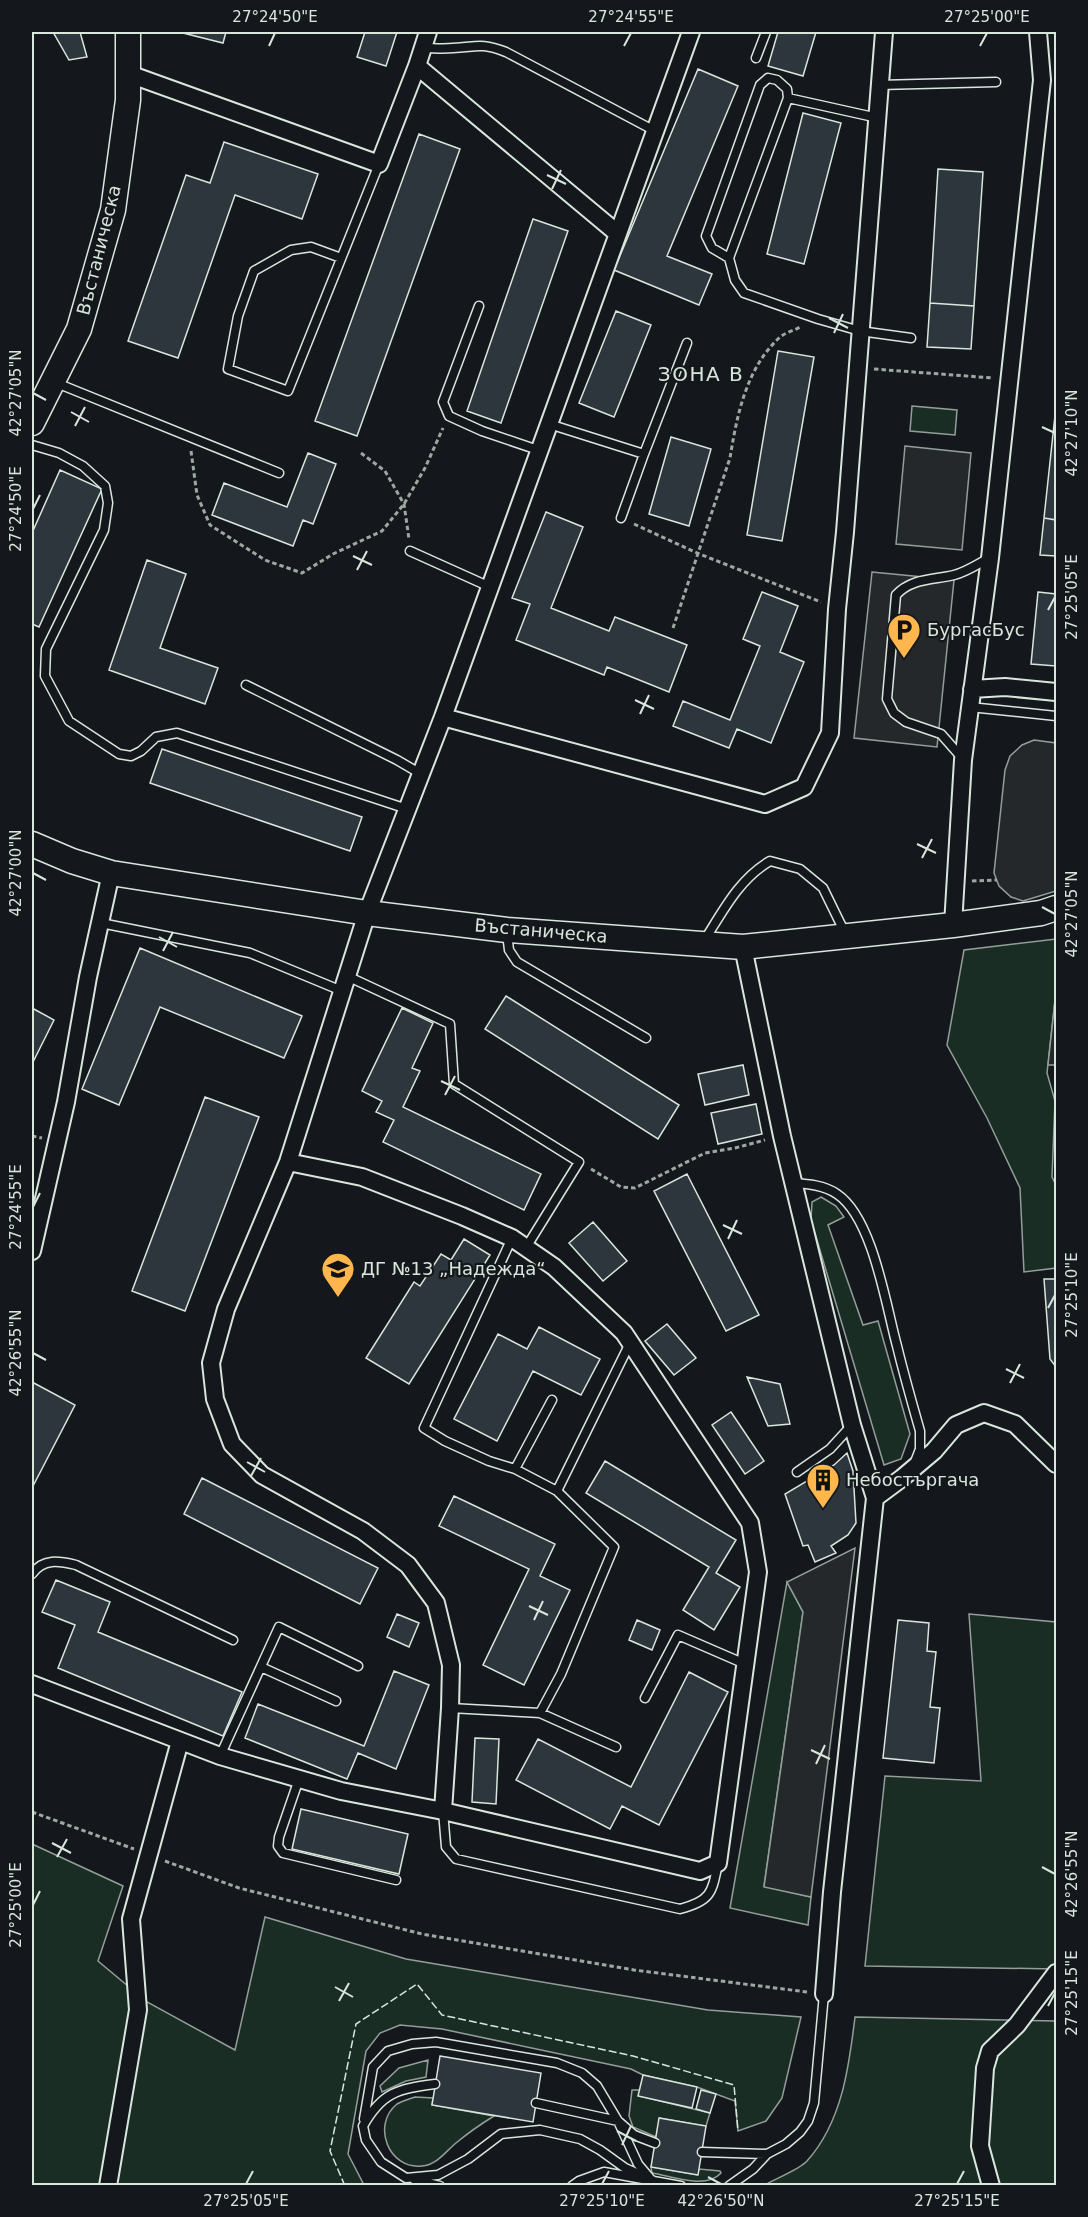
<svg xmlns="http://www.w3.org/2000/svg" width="1088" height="2217" font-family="'DejaVu Sans',sans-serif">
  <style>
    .green { fill: #1a2d24; stroke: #939e99; stroke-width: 1.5 }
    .parking { fill: #24282b; stroke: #939e99; stroke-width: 1.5 }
    .building { fill: #2c363c; stroke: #d8e6dc; stroke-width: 1.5 }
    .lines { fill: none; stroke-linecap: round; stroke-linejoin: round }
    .lane-casing { stroke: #d8e6dc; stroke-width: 11 }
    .street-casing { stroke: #d8e6dc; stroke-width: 20 }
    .secondary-casing { stroke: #d8e6dc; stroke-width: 27 }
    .path { stroke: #9da8a2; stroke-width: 3; stroke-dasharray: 4.5 3; stroke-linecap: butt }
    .lane { stroke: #14181c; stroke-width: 8 }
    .street { stroke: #14181c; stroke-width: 16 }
    .secondary { stroke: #14181c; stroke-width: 24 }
    .fence { stroke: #d8e6dc; stroke-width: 1.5; stroke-dasharray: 8 3; stroke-linecap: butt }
    .ticks { fill: none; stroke: #d8e6dc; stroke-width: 2 }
    .labels { text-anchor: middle; stroke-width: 4.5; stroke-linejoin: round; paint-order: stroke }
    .street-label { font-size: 18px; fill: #d8e6dc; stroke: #14181c }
    .poi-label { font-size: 18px; fill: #d8e6dc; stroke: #14181c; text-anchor: start }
    .neighbourhood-label { font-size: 20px; letter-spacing: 1.5px; fill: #d8e6dc; stroke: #14181c }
    .neatline { fill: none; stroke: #d8e6dc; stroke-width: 2 }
    .ticks-label { font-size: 15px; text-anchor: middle; fill: #d8e6dc }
  </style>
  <rect width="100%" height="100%" fill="#14181c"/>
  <path class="green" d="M 912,406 L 957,410 L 955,435 L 910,431 Z
    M 1056,939 L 1056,991 L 1047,1073 L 1055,1101 L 1052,1177 L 1056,1185 L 1056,1268 L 1024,1272 L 1020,1188 L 987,1118 L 947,1045 L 964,950 Z
    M 821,1197 L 836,1206 L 844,1217 L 828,1225 L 863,1325 L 878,1321 L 910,1434 L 901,1459 L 884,1465 L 811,1220 L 812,1202 Z
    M 787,1582 L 803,1612 L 764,1886 L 811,1897 L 808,1925 L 730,1908 Z
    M 969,1614 L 1056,1622 L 1056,1969 L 865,1966 L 885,1776 L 981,1781 Z
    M 32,1844 L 123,1886 L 98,1961 L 147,2002 L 235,2050 L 265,1917 L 406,1959 L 708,2010 L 801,2017 L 782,2098 L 766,2121 L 738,2131 L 735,2101 L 697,2087 L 643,2075 L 631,2069 L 442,2029 L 400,2025 L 380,2033 L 366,2051 L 348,2154 L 364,2185 L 32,2186 Z
    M 855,2017 L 1056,2021 L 1056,2185 L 763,2186 C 774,2179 799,2170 807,2161 C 842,2122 849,2067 855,2017 Z
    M 428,2060 L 426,2077 L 406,2081 L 382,2092 L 380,2086 L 399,2068 Z
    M 632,2090 L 640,2090 L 639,2096 L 710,2113 L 706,2126 L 660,2118 L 656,2137 L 633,2127 L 629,2116 Z
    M 415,2097 L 433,2098 L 432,2105 L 494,2116 C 481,2124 468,2133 456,2143 C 446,2151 437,2165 422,2166 C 389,2170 371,2125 397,2104 C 402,2101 409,2099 415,2097 Z
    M 651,2167 L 697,2175 L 699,2169 L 720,2171 L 721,2173 C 706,2190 671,2176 652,2173 Z"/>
  <path class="parking" d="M 905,446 L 971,453 L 962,550 L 896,544 Z
    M 872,572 L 954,580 L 937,747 L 854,738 Z
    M 1034,740 L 1056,743 L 1056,891 L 1023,901 L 1011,897 L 999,886 L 994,873 L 1005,770 L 1010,756 L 1022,745 Z
    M 1056,991 L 1056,1065 L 1048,1065 Z
    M 855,1548 L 811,1897 L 764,1887 L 803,1612 L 787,1582 Z"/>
  <path class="building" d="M 53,32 L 80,32 L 87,57 L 69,60 Z
    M 179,32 L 226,32 L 223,43 Z
    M 365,32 L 397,32 L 386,66 L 357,57 Z
    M 778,32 L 816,32 L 803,76 L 768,66 Z
    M 698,69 L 738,86 L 667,256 L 712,274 L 699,305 L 614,270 Z
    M 803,113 L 841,123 L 804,264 L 767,254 Z
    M 419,134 L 460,149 L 357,436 L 315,421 Z
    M 224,142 L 318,174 L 302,219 L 235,195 L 178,358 L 128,341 L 186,175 L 210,183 Z
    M 938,169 L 983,172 L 974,306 L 930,303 Z
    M 533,219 L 568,231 L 501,423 L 467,411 Z
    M 930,303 L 974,306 L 971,349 L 927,347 Z
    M 616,311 L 651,325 L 614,417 L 579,403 Z
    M 778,351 L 814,357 L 782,541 L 747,535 Z
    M 1056,406 L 1056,520 L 1044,518 Z
    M 671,437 L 711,449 L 689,526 L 649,514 Z
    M 308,453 L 336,464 L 313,524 L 303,520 L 293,546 L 212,515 L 224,483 L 287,507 Z
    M 60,470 L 102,489 L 39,627 L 32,624 L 32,533 Z
    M 546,512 L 583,527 L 551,608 L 609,631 L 615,617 L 687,645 L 669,692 L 607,667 L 604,675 L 516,640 L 530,604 L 512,598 Z
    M 1044,518 L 1056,520 L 1056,556 L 1040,555 Z
    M 147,560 L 186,574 L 160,648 L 218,668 L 205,704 L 109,670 Z
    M 762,592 L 798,606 L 780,652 L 804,662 L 771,743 L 737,729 L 729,748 L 673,726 L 683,701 L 730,720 L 760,646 L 743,639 Z
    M 1038,592 L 1056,594 L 1056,666 L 1031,664 Z
    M 162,749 L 362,817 L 350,851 L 150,783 Z
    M 140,948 L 302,1016 L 284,1058 L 160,1007 L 119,1105 L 82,1089 Z
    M 506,996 L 679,1105 L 658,1139 L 485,1029 Z
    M 32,1008 L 54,1020 L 32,1064 Z
    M 402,1008 L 433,1023 L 412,1068 L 420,1071 L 403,1107 L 541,1174 L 524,1210 L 383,1142 L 394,1120 L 376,1112 L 382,1101 L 362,1091 Z
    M 743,1065 L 749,1095 L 705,1105 L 698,1074 Z
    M 205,1097 L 259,1117 L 185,1311 L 132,1291 Z
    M 756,1104 L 762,1134 L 718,1144 L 711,1113 Z
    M 687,1174 L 759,1315 L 726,1331 L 654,1191 Z
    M 593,1222 L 627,1261 L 603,1281 L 569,1243 Z
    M 464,1239 L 490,1255 L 409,1384 L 366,1358 L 414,1282 L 420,1286 L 441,1254 L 451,1260 Z
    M 1044,1279 L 1056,1279 L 1056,1367 L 1050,1359 Z
    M 667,1324 L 696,1358 L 674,1375 L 645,1341 Z
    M 539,1327 L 600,1359 L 581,1395 L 533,1371 L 497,1441 L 454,1419 L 498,1334 L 527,1349 Z
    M 747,1377 L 780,1384 L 790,1424 L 768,1426 Z
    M 32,1382 L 75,1405 L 32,1488 Z
    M 731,1412 L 764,1461 L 745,1474 L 712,1425 Z
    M 847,1453 L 853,1471 L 856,1523 L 848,1535 L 831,1546 L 836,1553 L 815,1562 L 808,1545 L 803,1546 L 785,1494 L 834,1465 Z
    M 605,1461 L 736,1540 L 716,1573 L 740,1587 L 714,1630 L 683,1610 L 709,1567 L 586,1493 Z
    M 202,1478 L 378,1568 L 360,1604 L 184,1514 Z
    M 454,1496 L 555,1544 L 540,1576 L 570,1590 L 524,1685 L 483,1665 L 529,1569 L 439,1526 Z
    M 56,1580 L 110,1602 L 98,1632 L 242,1692 L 223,1736 L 58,1668 L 75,1625 L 42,1612 Z
    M 397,1614 L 419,1623 L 409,1647 L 387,1637 Z
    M 637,1620 L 660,1630 L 652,1650 L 629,1640 Z
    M 898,1620 L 929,1623 L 927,1651 L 936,1652 L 930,1707 L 940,1708 L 934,1763 L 883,1758 Z
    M 394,1671 L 429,1685 L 396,1769 L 358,1753 L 347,1779 L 245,1738 L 258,1704 L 364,1746 Z
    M 689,1672 L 728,1692 L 659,1825 L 622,1806 L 610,1829 L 516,1780 L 538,1739 L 631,1787 Z
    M 475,1738 L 499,1739 L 496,1804 L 472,1802 Z
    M 301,1809 L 408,1834 L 399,1874 L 292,1849 Z
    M 440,2056 L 541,2073 L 533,2122 L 432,2105 Z
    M 643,2075 L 697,2087 L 692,2108 L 638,2096 Z
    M 701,2090 L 716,2094 L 710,2113 L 696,2109 Z
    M 659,2118 L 706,2126 L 698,2175 L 651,2167 Z"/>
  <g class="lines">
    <defs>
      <path id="lane" d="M 423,48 C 433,48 443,49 453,48 C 477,47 480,42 506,52 L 655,131
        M 756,58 L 766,32
        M 879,85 L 996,82
        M 788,98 L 878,118
        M 341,258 L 311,247 L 291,250 L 254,271 L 238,316 L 228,369 L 288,391 L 379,164
        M 729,258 L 712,248 L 706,236 L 760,85 L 768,78 L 777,80 L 787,89 L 788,98 L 729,258 L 735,280 L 744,293 L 818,319 L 860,331 L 911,338
        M 479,306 L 443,402 L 449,416 L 482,431 L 538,450
        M 54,382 L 279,473
        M 549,424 L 644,454 L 687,343
        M 32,445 L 59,453 L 83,466 L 105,486 L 108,503 L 104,530 L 46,649 L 45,676 L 69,721 L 119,754 L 131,756 L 141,751 L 156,737 L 177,733 L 407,809
        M 621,518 L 644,454
        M 410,551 L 490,587
        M 246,685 L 397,760 L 421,774
        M 970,707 L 1056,716
        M 963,759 L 941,734 L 906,722 L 894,713 L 887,699 L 896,595 C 911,578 934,580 954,575 C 966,572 978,564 989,558
        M 101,923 L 250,953 L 342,991
        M 507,933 L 509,950 L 517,962 L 646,1038
        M 704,941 C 723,911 739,879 770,861 L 800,869 L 823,888 L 846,935
        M 347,976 L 450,1024 L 454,1084 L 579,1162 L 527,1246
        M 793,1183 C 808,1184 824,1185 837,1194 C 873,1218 886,1306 897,1346 C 904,1375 912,1403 920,1431 L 920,1449 L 915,1462
        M 512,1238 L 424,1428 L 445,1441 L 489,1461 L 515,1469 L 557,1491
        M 515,1469 L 552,1400
        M 797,1472 L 830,1449 L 852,1425
        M 32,1574 C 43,1558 59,1561 76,1565 L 233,1640
        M 261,1667 L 336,1701
        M 645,1698 L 678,1635 L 745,1664
        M 450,1708 L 540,1713 L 616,1747
        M 540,1713 L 561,1674 L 614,1547 L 557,1491 L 630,1343
        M 220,1756 L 279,1627 L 358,1666
        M 299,1779 L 279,1837 L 278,1846 L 283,1853 L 396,1880
        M 443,1811 L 446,1847 L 456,1859 L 680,1909 C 711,1901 712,1893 718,1863
        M 435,2084 C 398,2089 382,2092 363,2126 L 366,2140 L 381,2162 L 406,2178 L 438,2175 L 468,2159 L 501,2134 L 540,2130 L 580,2139 L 600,2150 L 625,2168 L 652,2180
        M 536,2103 L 618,2121 L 638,2164 L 649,2177
        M 364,2119 L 373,2067 L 388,2051 L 412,2044 L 436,2042 L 557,2063 L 582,2073 L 597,2086 L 618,2121 L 634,2135 L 655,2143
        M 702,2152 L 767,2154 L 786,2144 L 800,2132 L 808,2121 L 814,2103 L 824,1994
        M 415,2180 L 440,2186
        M 572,2186 L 579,2181 L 604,2172 L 681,2186
        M 729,2186 L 753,2169 L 767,2154"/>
      <path id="street" d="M 417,66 L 617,233
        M 129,74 L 379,164 L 417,66 L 428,32
        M 972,689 L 1005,687 L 1056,692
        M 443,717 L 765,804 L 804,787 L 830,733 L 837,609 L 845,532 L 884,32
        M 953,925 L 963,760 L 990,558 L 1042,80 L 1038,32
        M 743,947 L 782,1136 L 852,1425 L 875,1498 L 832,1892 L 824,1994
        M 32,1251 L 66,1102 L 88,977 L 111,873
        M 875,1498 L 902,1478 L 934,1451 L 956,1425 L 984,1413 L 1015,1424 L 1056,1464
        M 32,1684 L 220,1756 L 341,1791 L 443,1811 L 700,1871 L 718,1863 L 758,1572 L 750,1523 L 624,1333 L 554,1267 L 512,1238 L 462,1216 L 362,1177 L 288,1162
        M 443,1811 L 450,1708 L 451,1665 L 436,1603 L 408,1565 L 363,1531 L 262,1475 L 232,1444 L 215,1399 L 211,1363 L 226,1309 L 288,1162 L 367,913 L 443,717 L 691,32
        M 108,2186 L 138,2010 L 131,1919 L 180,1741
        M 991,2186 L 980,2146 L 985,2068 L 990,2051 L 1017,2025 L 1056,1973"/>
      <path id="secondary" d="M 32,423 L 79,329 L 113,210 L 128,100 L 128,32
        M 32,844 L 72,861 L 111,873 L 367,913 L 507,930 L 743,947 L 953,925 L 1041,913 L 1056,908"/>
    </defs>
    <use href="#lane" class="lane-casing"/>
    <use href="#street" class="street-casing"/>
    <use href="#secondary" class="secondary-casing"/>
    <path class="path" d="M 874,369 L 993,378
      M 191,451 L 197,495 L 210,525 L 265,560 L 302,573 L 333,554 L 382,531 L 404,504 L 425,468 L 443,428
      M 361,453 L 385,471 L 404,504 L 409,539
      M 634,524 L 697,553 L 821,602
      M 673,628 L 730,458 C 737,415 746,369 779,338 C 784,333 793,331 800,327
      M 972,881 L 997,880
      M 32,1136 L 42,1138
      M 591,1169 L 621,1187 L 635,1188 L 705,1153 L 735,1148 L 765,1140
      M 32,1812 L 134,1849
      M 165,1861 L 239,1888 L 422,1934 L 634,1970 L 807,1992"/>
    <use href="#lane" class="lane"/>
    <use href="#street" class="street"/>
    <use href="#secondary" class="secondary"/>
    <path class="fence" d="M 345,2186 L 330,2151 L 356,2024 L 417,1984 L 442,2015 L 633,2056 L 734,2085 L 738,2131"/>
  </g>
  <path class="ticks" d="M 269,46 L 275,33M 624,46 L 631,33M 980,46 L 987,33M 547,175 L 566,184M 552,189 L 561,170M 829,318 L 848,328M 834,333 L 843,314M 33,393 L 46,400M 71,412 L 89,422M 75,426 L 85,407M 1042,427 L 1055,433M 33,509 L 40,495M 353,556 L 372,565M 357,570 L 367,551M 1048,610 L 1055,597M 635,700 L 654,709M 640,714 L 649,695M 917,844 L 936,853M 922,858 L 932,839M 33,873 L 46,880M 1042,907 L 1055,914M 159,937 L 177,947M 163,951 L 173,932M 441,1081 L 460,1090M 445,1095 L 455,1076M 33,1207 L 40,1193M 723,1225 L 742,1234M 728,1239 L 737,1220M 1048,1308 L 1055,1295M 33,1353 L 46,1360M 1006,1369 L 1024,1378M 1010,1383 L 1020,1364M 247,1462 L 265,1472M 251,1476 L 261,1458M 529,1606 L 548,1615M 534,1620 L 543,1601M 811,1750 L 830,1759M 816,1764 L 825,1745M 52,1843 L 71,1853M 57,1857 L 67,1839M 1042,1867 L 1055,1874M 33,1905 L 40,1891M 335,1987 L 353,1997M 339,2001 L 349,1983M 1048,2006 L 1055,1993M 617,2131 L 636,2141M 622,2145 L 631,2126M 708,2177 L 721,2184M 246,2184 L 253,2171M 602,2184 L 609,2171M 957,2184 L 964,2171"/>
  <defs>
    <symbol id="parking-pin" viewBox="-11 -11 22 30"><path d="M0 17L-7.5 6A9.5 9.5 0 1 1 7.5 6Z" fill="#ffb74d" stroke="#14181c"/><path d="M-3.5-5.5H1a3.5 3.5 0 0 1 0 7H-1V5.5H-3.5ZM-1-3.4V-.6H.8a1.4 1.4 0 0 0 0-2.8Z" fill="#111"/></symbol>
    <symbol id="school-pin" viewBox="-11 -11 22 30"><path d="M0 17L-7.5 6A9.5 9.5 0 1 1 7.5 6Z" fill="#ffb74d" stroke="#14181c"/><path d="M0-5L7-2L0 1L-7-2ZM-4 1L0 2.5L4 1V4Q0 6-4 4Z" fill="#111"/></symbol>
    <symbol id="building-pin" viewBox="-11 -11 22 30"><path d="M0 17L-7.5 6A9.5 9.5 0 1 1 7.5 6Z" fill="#ffb74d" stroke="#14181c"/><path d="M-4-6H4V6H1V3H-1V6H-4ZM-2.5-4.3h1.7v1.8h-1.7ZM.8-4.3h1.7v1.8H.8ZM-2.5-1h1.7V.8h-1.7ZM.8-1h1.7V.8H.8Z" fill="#111"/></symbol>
  </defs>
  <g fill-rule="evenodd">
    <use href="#parking-pin" x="885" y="611" width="38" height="52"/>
    <use href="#school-pin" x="319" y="1250" width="38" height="52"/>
    <use href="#building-pin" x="804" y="1461" width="38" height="52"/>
  </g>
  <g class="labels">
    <g class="street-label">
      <text transform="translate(99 250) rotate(-76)" y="6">Въстаническа</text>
      <text transform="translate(541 931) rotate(5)" y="6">Въстаническа</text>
    </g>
    <g class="poi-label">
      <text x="927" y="636">БургасБус</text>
      <text x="361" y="1275">ДГ №13 „Надежда“</text>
      <text x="846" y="1486">Небостъргача</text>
    </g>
    <g class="neighbourhood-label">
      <text x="701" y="381">ЗОНА В</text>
    </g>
  </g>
  <rect width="1088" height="2217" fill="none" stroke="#14181c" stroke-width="66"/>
  <rect x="33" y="33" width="1022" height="2151" class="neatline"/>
  <g class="ticks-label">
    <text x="275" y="22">27°24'50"E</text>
    <text x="631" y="22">27°24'55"E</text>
    <text x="987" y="22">27°25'00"E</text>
    <text transform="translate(16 393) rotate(-90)" y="5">42°27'05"N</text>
    <text transform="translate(1072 433) rotate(-90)" y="5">42°27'10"N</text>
    <text transform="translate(16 509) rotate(-90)" y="5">27°24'50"E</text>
    <text transform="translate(1072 597) rotate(-90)" y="5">27°25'05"E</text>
    <text transform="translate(16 873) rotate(-90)" y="5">42°27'00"N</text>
    <text transform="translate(1072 914) rotate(-90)" y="5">42°27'05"N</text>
    <text transform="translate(16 1207) rotate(-90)" y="5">27°24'55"E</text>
    <text transform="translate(1072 1295) rotate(-90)" y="5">27°25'10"E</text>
    <text transform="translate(16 1353) rotate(-90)" y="5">42°26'55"N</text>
    <text transform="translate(1072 1874) rotate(-90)" y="5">42°26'55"N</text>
    <text transform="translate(16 1905) rotate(-90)" y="5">27°25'00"E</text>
    <text transform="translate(1072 1993) rotate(-90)" y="5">27°25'15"E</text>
    <text x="246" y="2206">27°25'05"E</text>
    <text x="602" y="2206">27°25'10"E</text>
    <text x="721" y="2206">42°26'50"N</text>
    <text x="957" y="2206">27°25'15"E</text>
  </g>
</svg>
